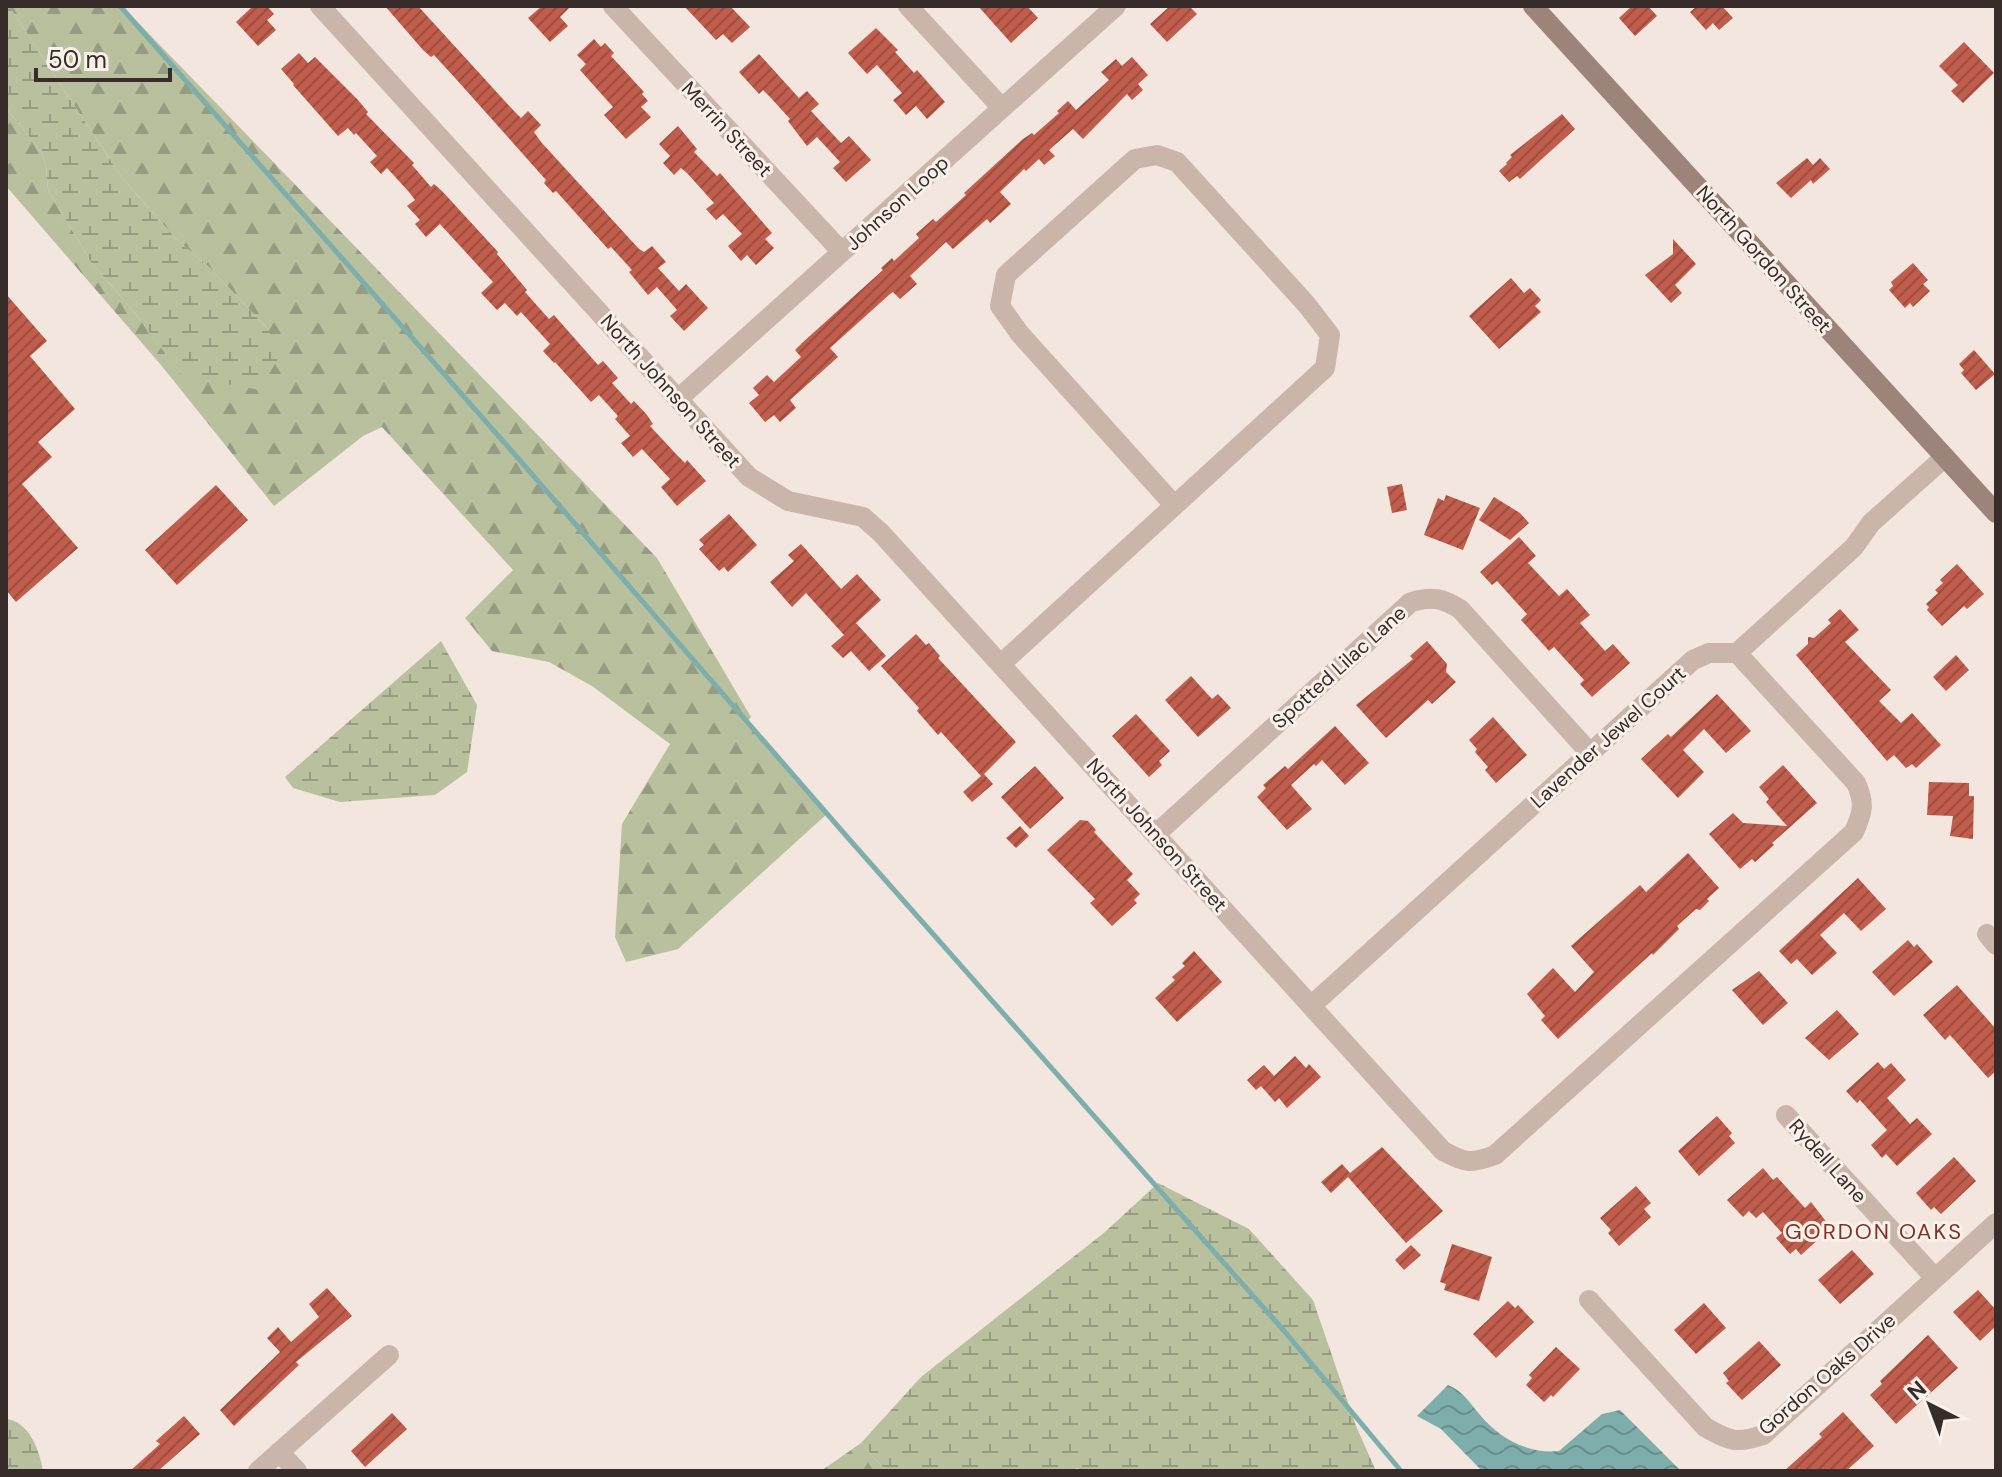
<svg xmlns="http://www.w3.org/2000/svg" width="2002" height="1477" font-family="'DM Sans',sans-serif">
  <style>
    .forest { fill: url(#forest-firs) }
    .wetland { fill: url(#wetland-marsh) }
    .water { fill: url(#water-waves) }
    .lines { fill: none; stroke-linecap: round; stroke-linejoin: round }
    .stream { stroke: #7eaeab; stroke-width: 5 }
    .building { fill: url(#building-hatch) }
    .street { stroke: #c9b5aa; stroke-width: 20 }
    .secondary { stroke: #9d847b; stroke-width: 20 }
    .labels { text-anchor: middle; stroke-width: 6; stroke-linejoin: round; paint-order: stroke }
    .street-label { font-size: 20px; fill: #372c29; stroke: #f9f1ea }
    .neighbourhood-label { font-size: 22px; letter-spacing: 2px; fill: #833225; stroke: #f9f1ea }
  </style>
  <defs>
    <pattern id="forest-firs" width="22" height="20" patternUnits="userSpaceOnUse" patternTransform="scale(2)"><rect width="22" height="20" fill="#b8c09e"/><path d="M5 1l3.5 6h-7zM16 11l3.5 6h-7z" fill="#969c81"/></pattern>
    <pattern id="wetland-marsh" width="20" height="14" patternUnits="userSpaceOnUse" patternTransform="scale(2)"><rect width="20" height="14" fill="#b8c09e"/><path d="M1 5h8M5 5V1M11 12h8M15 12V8" fill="none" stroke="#969c81"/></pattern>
    <pattern id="water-waves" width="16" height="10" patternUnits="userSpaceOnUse" patternTransform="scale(2)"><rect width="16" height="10" fill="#7eaeab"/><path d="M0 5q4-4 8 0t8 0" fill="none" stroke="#688e8b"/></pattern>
    <pattern id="building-hatch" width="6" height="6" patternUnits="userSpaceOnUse" patternTransform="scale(2)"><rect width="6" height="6" fill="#c15d4c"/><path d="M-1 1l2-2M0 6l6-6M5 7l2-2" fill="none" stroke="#9e4d3f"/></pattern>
  </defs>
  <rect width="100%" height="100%" fill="#f2e6de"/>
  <path class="forest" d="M 9,6 L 122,6 L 657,558 L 751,717 L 747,722 L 828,813 L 678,949 L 626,962 L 615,937 L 622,824 L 670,744 L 592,686 L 549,662 L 492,651 L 465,618 L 513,570 L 382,427 L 363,436 L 274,506 L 161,365 L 6,186 L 6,108 L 40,150 L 46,165 L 48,190 L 91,262 L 135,313 L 182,375 L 268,329 L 210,268 L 176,239 L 122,178 Z
    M 861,1443 L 886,1471 L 821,1471 Z"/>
  <path class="wetland" d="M 6,6 L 9,6 L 122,178 L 176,239 L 210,268 L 268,329 L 279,357 L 260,390 L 182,376 L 135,313 L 91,262 L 48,190 L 46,165 L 40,150 L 6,108 Z
    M 441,641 L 477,705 L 467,772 L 435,795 L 340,802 L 293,788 L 285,777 Z
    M 1158,1183 L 1249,1229 L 1313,1300 L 1356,1426 L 1376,1471 L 1081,1471 L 1078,1468 L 1069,1471 L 886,1471 L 861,1443 L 921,1377 L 1105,1232 Z
    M 6,1419 C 29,1421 40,1451 43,1471 L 6,1471 Z"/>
  <path class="water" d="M 1448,1385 C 1464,1392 1469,1402 1480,1415 C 1500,1439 1528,1454 1559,1451 L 1602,1414 L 1620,1410 L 1681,1471 L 1482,1471 L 1441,1429 L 1417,1416 Z"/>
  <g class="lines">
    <path class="stream" d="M 120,6 L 510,449 L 849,839 L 1285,1332 L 1401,1471"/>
  </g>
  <path class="building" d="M 253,6 L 267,6 L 274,14 L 267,20 L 276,30 L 258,46 L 236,22 Z
    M 385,6 L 418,6 L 514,111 L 521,118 L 528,111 L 541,125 L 534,132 L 541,142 L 639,249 L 644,252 L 652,246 L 666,262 L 658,268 L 679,291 L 686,284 L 708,308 L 684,331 L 670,316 L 677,310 L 657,287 L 648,295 L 629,272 L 632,270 L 611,247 L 608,249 L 556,191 L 553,193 L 544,183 L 546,180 L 456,79 L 434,55 L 431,57 L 423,50 Z
    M 542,6 L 571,6 L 560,17 L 568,26 L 550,42 L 528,18 Z
    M 684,6 L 730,6 L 750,27 L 732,43 L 723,34 L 716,40 Z
    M 978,6 L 1027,6 L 1038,18 L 1011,43 Z
    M 1170,6 L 1189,6 L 1197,14 L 1167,42 L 1150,24 Z
    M 1632,6 L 1648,6 L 1657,16 L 1635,36 L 1619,18 Z
    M 1697,6 L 1722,6 L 1733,18 L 1719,30 L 1713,23 L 1706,30 L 1690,12 Z
    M 876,28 L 898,50 L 895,52 L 914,73 L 917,70 L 945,102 L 927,119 L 916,106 L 906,115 L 893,100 L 902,93 L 877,65 L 867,74 L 848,53 Z
    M 594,39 L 601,47 L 605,43 L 614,53 L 611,56 L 644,92 L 642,94 L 648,101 L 641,107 L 651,117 L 626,139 L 604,115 L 613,107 L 580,70 L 586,64 L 577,55 Z
    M 1964,42 L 1994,73 L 1963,103 L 1951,91 L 1958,85 L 1939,66 Z
    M 299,53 L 308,63 L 315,57 L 358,100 L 368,112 L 366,114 L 414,163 L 412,165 L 431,187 L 434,184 L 442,191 L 498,252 L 497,254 L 527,290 L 525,292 L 549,319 L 554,315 L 598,365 L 603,361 L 618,378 L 612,383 L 631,404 L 634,401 L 647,415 L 653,424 L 650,426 L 676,454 L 685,463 L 687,460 L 706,481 L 677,506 L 661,487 L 670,479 L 642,449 L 633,457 L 621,443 L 630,436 L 615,419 L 618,416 L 599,395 L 591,402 L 555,362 L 554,363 L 543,351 L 550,344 L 521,312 L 517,316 L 505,303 L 497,310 L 481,293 L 493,282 L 440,224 L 426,237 L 415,224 L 420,220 L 407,206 L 415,200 L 409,192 L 387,168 L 381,174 L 370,162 L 377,156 L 356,133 L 354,135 L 348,128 L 338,136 L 293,85 L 294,84 L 281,69 Z
    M 759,54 L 799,98 L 807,91 L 819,104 L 811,111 L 841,143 L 849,136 L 871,160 L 846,182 L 833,168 L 840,162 L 817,137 L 807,146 L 788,121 L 790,119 L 771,98 L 763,90 L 759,94 L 739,72 Z
    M 1132,57 L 1148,75 L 1138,84 L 1143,90 L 1132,100 L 1127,94 L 1083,139 L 1073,129 L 1049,150 L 1055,156 L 1044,165 L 1039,159 L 1026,171 L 1024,169 L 1000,192 L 1011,204 L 990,223 L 987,219 L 953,249 L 946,242 L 910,276 L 917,284 L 900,299 L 893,292 L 890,294 L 830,348 L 838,357 L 790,400 L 796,408 L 780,422 L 774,415 L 765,422 L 749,403 L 759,395 L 753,388 L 767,375 L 774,382 L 801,357 L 795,350 L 802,343 L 883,270 L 881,268 L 892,258 L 894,261 L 919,238 L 916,234 L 933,219 L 936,222 L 966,195 L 964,193 L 1023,139 L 1032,133 L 1034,135 L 1059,113 L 1057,111 L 1068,101 L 1076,110 L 1109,80 L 1101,72 L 1116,59 L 1122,66 Z
    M 1562,114 L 1575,129 L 1520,179 L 1517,176 L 1509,182 L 1499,171 L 1507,164 L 1506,163 L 1512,157 L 1510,155 Z
    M 678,126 L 697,149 L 694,152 L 717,176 L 720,173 L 772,233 L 765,239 L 774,248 L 756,265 L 747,255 L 741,261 L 728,246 L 742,234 L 723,214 L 716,220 L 706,209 L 714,203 L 687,173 L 681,168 L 674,175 L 663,163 L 670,156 L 659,144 Z
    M 1807,158 L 1813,165 L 1820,158 L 1830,169 L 1813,184 L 1811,180 L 1791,198 L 1776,183 Z
    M 1673,239 L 1696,264 L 1675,285 L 1682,293 L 1671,303 L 1645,275 L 1673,254 Z
    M 1913,263 L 1928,280 L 1923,284 L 1930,291 L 1913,307 L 1910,303 L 1905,308 L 1889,290 L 1893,286 L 1891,282 Z
    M 1511,278 L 1524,293 L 1530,288 L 1541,300 L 1535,306 L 1541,312 L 1499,349 L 1469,316 Z
    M 6,294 L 47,341 L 30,356 L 75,409 L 38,442 L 52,457 L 22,484 L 78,548 L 16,602 L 6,590 Z
    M 1974,350 L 1995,374 L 1976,390 L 1961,373 L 1964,370 L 1959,364 Z
    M 1402,484 L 1407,510 L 1392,513 L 1387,487 Z
    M 216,485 L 248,520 L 177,585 L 145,550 Z
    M 1446,495 L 1480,508 L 1463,550 L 1424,535 L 1438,498 L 1444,501 Z
    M 1494,497 L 1520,513 L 1529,523 L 1510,540 L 1479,520 Z
    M 729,514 L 757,545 L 728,572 L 724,567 L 719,571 L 699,549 L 704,545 L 699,540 Z
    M 1519,537 L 1536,556 L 1528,563 L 1559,596 L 1567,589 L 1590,615 L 1580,623 L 1605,651 L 1613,644 L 1630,663 L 1592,697 L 1580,684 L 1584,680 L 1554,647 L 1549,651 L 1521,620 L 1527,614 L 1497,581 L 1492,585 L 1480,572 Z
    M 801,544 L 841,589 L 857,574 L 881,600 L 856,623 L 886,656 L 869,671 L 851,651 L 843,658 L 831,646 L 844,635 L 806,593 L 792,607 L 770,582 L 794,561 L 788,555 Z
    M 1957,564 L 1984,594 L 1967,609 L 1964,606 L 1942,626 L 1927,610 L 1929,607 L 1926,604 L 1938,593 L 1935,590 L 1943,583 L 1940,580 Z
    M 1840,609 L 1859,630 L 1845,642 L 1891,690 L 1879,701 L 1901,723 L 1912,713 L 1941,745 L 1916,768 L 1912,764 L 1906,768 L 1894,755 L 1887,761 L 1796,655 L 1808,644 L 1808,637 L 1814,638 L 1831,623 L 1828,620 Z
    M 916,634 L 926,645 L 929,643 L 940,656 L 938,658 L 1016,742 L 984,774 L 993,784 L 972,802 L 963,792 L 981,776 L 941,732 L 938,735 L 917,711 L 919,708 L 881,666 Z
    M 1427,641 L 1447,664 L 1446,672 L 1456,682 L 1432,704 L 1428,700 L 1386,738 L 1356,705 L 1413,659 L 1410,656 Z
    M 1956,655 L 1969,670 L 1946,691 L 1933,677 Z
    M 1191,676 L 1212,699 L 1218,694 L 1231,708 L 1198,737 L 1165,700 Z
    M 1717,694 L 1751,731 L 1726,753 L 1704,729 L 1683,750 L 1704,772 L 1678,798 L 1641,759 L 1668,734 L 1671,737 Z
    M 1136,714 L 1170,751 L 1159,761 L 1162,765 L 1149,777 L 1112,736 Z
    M 1493,717 L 1527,755 L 1496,783 L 1485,770 L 1488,767 L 1475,752 L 1477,749 L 1469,740 Z
    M 1335,726 L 1369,763 L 1345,785 L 1322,760 L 1316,766 L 1314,764 L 1291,785 L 1312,809 L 1287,830 L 1257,797 L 1266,788 L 1263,785 L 1285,766 L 1288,769 Z
    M 1783,765 L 1817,803 L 1772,843 L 1774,845 L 1755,862 L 1752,859 L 1740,869 L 1709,834 L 1733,813 L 1743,823 L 1787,826 L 1766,802 L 1769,799 L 1759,787 Z
    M 1035,766 L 1064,798 L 1030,829 L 1001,797 Z
    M 1929,782 L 1969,783 L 1969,796 L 1974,796 L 1973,839 L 1950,836 L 1953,816 L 1927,815 Z
    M 1080,820 L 1088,821 L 1096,830 L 1094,832 L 1133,874 L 1127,880 L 1140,894 L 1134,900 L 1137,903 L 1112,926 L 1090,903 L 1095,899 L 1047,850 Z
    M 1020,826 L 1029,836 L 1016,848 L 1006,838 Z
    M 1688,853 L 1719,888 L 1707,899 L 1709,901 L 1700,910 L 1696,909 L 1677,926 L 1679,929 L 1653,955 L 1652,953 L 1558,1039 L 1541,1020 L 1545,1016 L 1527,994 L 1553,968 L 1575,992 L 1594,972 L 1571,946 L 1640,885 L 1646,892 Z
    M 1858,878 L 1886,909 L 1861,931 L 1844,913 L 1820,935 L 1837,953 L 1812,975 L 1797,959 L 1791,964 L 1779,951 Z
    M 1908,940 L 1914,947 L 1917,944 L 1933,962 L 1894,996 L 1872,972 Z
    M 1194,951 L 1222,982 L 1177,1022 L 1155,998 L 1175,980 L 1172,977 L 1185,966 L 1182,963 Z
    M 1759,971 L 1788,1003 L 1763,1025 L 1732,990 Z
    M 1957,985 L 1996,1029 L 1996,1071 L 1988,1078 L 1950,1035 L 1945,1040 L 1923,1015 Z
    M 1837,1010 L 1859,1034 L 1829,1060 L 1805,1038 Z
    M 1295,1056 L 1306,1068 L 1309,1064 L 1321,1077 L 1287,1108 L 1279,1098 L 1275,1102 L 1261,1086 L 1256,1090 L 1247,1080 L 1264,1065 L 1274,1076 Z
    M 1878,1062 L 1884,1069 L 1891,1063 L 1906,1080 L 1887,1098 L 1910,1124 L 1917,1118 L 1932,1134 L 1897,1166 L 1886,1154 L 1882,1158 L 1871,1145 L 1887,1130 L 1860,1100 L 1857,1103 L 1846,1091 Z
    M 1717,1116 L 1732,1133 L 1729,1136 L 1735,1143 L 1699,1176 L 1678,1151 Z
    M 1382,1147 L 1443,1211 L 1406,1243 L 1348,1177 L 1331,1193 L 1321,1182 L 1342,1164 L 1350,1173 Z
    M 1954,1157 L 1976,1181 L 1941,1214 L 1934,1207 L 1931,1210 L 1916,1193 Z
    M 1763,1168 L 1773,1180 L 1777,1177 L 1805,1208 L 1811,1202 L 1831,1228 L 1801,1255 L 1796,1249 L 1790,1254 L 1776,1238 L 1782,1233 L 1763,1212 L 1756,1218 L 1749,1211 L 1743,1217 L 1727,1200 Z
    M 1636,1186 L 1651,1203 L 1644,1209 L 1651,1217 L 1619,1246 L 1608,1233 L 1611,1230 L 1600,1218 Z
    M 1452,1244 L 1492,1257 L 1479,1301 L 1444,1290 L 1446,1284 L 1440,1282 Z
    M 1411,1245 L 1421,1255 L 1404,1270 L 1395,1260 Z
    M 1852,1250 L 1874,1274 L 1840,1304 L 1818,1280 Z
    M 327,1288 L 352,1316 L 296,1362 L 299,1365 L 234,1426 L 220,1410 L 280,1352 L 267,1338 L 278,1327 L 291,1342 L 319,1317 L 309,1304 Z
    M 1978,1290 L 1996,1310 L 1996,1326 L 1980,1341 L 1953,1312 Z
    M 1508,1301 L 1515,1308 L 1518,1305 L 1534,1322 L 1496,1358 L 1473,1334 Z
    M 1704,1303 L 1726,1328 L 1696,1354 L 1674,1330 Z
    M 1928,1335 L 1958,1368 L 1896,1424 L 1870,1395 L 1882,1384 L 1880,1381 Z
    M 1759,1341 L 1781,1365 L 1742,1400 L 1726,1383 L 1729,1381 L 1723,1373 Z
    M 1556,1347 L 1580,1369 L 1553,1397 L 1551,1395 L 1544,1402 L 1526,1385 L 1532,1378 L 1529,1375 Z
    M 1843,1412 L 1874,1446 L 1846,1471 L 1784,1471 L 1822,1437 L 1819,1434 Z
    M 392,1413 L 407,1429 L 365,1467 L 351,1451 Z
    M 184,1416 L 200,1434 L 158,1471 L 130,1471 L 160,1444 L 156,1441 Z"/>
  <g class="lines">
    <path class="street" d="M 320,6 L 749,477 L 788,501 L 863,517 L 881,533 L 1443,1151 C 1465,1163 1471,1164 1495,1155 L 1854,832 C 1863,812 1865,803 1856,783 L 1737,653
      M 613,6 L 842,252
      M 908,6 L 1002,108
      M 678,399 L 1116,6
      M 1001,664 L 1325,368 L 1330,335 L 1307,305 L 1177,162 L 1157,155 L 1135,159 L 1006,275 L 1000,306 L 1020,334 L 1174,505
      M 1156,834 L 1411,602 C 1432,596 1442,598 1460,609 L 1590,753
      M 1987,934 L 1996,945
      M 1312,1005 L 1693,660 L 1709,653 L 1737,653 L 1854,547 L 1871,523 L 1945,457
      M 1786,1115 L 1935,1278
      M 1589,1300 L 1705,1427 C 1729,1441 1736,1444 1763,1435 L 1996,1223
      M 279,1452 L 297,1471
      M 258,1471 L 389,1355"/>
    <path class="secondary" d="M 1533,6 L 1996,513"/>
  </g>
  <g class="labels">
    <g class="street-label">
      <text transform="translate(727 129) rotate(47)" y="7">Merrin Street</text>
      <text transform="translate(897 203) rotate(-42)" y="7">Johnson Loop</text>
      <text transform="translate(1764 259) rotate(48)" y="7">North Gordon Street</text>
      <text transform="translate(671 391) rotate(48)" y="7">North Johnson Street</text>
      <text transform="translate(1339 667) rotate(-42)" y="7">Spotted Lilac Lane</text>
      <text transform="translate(1608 737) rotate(-42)" y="7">Lavender Jewel Court</text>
      <text transform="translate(1157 835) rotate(48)" y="7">North Johnson Street</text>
      <text transform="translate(1828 1161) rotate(48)" y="7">Rydell Lane</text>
      <text transform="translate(1827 1374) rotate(-41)" y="7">Gordon Oaks Drive</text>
    </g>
    <g class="neighbourhood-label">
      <text x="1874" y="1239">GORDON OAKS</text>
    </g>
  </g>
  <rect width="2002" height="1477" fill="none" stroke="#372c29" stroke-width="16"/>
  <g transform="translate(1930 1405) rotate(318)" stroke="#f9f1ea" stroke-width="6" paint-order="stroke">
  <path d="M0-6L14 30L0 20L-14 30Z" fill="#372c29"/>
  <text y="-12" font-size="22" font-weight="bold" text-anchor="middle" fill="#372c29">N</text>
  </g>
  <path d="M36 68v12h134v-12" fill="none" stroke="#372c29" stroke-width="4"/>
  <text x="48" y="68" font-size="24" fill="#372c29" stroke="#f9f1ea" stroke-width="6" paint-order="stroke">50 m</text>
</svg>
